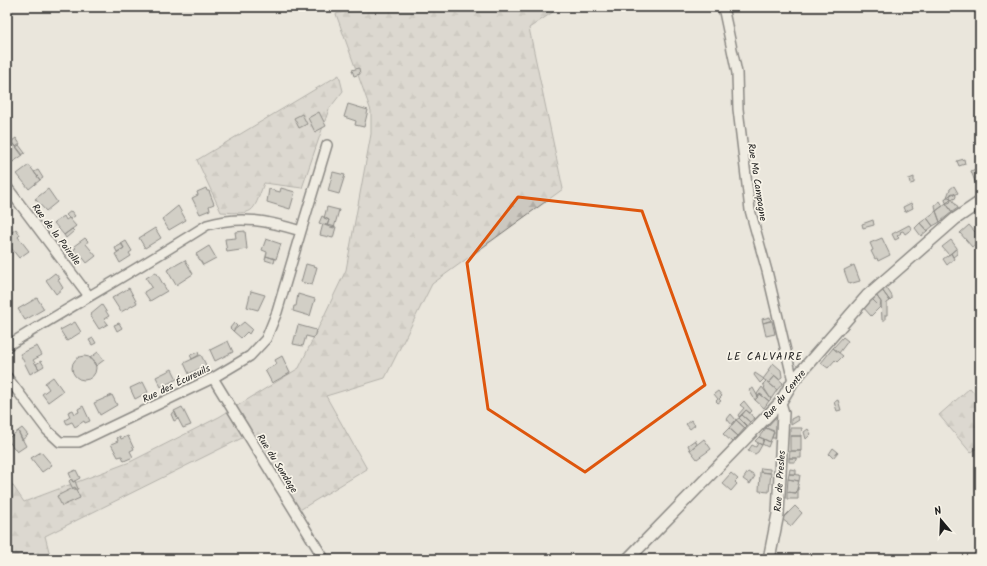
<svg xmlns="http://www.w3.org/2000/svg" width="987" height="566" font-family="Kalam,sans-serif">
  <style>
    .forest { fill: url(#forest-firs); stroke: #74726e }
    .building { fill: #b6b4ac; stroke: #1c1c1c }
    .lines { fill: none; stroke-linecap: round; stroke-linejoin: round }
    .minor-casing { stroke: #1c1c1c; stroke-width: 12 }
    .tertiary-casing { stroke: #1c1c1c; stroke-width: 14 }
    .minor { stroke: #f7f3e8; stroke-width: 9 }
    .tertiary { stroke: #f7f3e8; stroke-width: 11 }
    .marked { fill: none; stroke: #de560d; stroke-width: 3; stroke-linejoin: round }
    .labels { text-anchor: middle; stroke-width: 3.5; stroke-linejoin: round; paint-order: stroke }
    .street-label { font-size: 10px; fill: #1c1c1c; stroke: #f7f3e8 }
    .neighbourhood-label { font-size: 11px; letter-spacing: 1px; fill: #1c1c1c; stroke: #f7f3e8 }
  </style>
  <defs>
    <pattern id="forest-firs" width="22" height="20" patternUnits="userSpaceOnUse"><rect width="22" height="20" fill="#ccc8c0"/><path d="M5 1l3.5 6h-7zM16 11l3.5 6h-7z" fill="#afaba4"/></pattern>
  </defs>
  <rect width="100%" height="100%" fill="#eae6dc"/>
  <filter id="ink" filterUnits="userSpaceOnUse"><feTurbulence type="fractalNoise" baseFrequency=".025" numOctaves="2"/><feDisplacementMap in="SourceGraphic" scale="8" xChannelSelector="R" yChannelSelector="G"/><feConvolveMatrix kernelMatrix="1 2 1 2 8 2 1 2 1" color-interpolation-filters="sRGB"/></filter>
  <g filter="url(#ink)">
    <path class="forest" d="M 361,7 L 551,7 L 553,12 L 529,28 L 563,189 L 432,284 L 385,378 L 326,396 L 367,469 L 298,511 L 250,434 L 45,536 L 51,559 L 7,559 L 7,477 L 24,502 L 130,462 L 219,417 L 299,368 L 346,270 L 371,134 L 371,111 L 336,14 Z
      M 339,75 L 343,91 L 329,109 L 302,188 L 264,183 C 252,215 255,214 221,212 L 197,160 Z
      M 970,388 L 980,400 L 980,445 L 971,453 L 939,415 Z"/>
    <path class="building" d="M 359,68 L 360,74 L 354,76 L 352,70 Z
      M 348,104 L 368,110 L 364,127 L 355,125 L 356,121 L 344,117 Z
      M 319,112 L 326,126 L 315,132 L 308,118 Z
      M 302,114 L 307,124 L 299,128 L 294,118 Z
      M 16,138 L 20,144 L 16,147 L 12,141 Z
      M 11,140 L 23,155 L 13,162 L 7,155 L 7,143 Z
      M 19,145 L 25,153 L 22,155 L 16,147 Z
      M 964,159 L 965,164 L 959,166 L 957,161 Z
      M 29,165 L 40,180 L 29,189 L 17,174 Z
      M 980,167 L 980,186 L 977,187 L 971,171 Z
      M 38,170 L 43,178 L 40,180 L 34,172 Z
      M 333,172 L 345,175 L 339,194 L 328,191 Z
      M 914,177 L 914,183 L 910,184 L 909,179 Z
      M 954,186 L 958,193 L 955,195 L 954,193 L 947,197 L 950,189 Z
      M 206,188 L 207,191 L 209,191 L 214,204 L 209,206 L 210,210 L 200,214 L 192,198 L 198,195 L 197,192 Z
      M 281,188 L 295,192 L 290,209 L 267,202 L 269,189 L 280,192 Z
      M 48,189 L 57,202 L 46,211 L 35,199 Z
      M950 196a3 3 0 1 1 6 0a3 3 0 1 1-6 0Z
      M945 200a3 3 0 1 1 6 0a3 3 0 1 1-6 0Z
      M 952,199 L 958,208 L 952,212 L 946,203 Z
      M 940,201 L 943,206 L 936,211 L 935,205 Z
      M 911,203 L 913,208 L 905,212 L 903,207 Z
      M 946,203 L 952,212 L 940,222 L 936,211 Z
      M 178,206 L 186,220 L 169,230 L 162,219 Z
      M 327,207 L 339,210 L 334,228 L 327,226 L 329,220 L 324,218 Z
      M 71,211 L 75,216 L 70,219 L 66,215 Z
      M 936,211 L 940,222 L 933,226 L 927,218 Z
      M 64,216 L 66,220 L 69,218 L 76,226 L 64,235 L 54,223 Z
      M 322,216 L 329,220 L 327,226 L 319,223 Z
      M 927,218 L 933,226 L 927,231 L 920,223 Z
      M 873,220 L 874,225 L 863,228 L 862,224 Z
      M 920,223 L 927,231 L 921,236 L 915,228 Z
      M 323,224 L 336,227 L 333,238 L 320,235 Z
      M 909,225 L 912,229 L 905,234 L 903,231 L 900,232 L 901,233 L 897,236 L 899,238 L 895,240 L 892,234 Z
      M 969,225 L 976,233 L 976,244 L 972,247 L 960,233 Z
      M 155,228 L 161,238 L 145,248 L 139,238 Z
      M 16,229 L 20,235 L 18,237 L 29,251 L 19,258 L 7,243 L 7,236 Z
      M 72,229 L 74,231 L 66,238 L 64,235 Z
      M 245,231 L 247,249 L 227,252 L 225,239 L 236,238 L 235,232 Z
      M 85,238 L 88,241 L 86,244 L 96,256 L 87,263 L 80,254 L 78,255 L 73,250 L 76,248 L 74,246 Z
      M 882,238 L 890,255 L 878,261 L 877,258 L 875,259 L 871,251 L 873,250 L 870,243 Z
      M 266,239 L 281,244 L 276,259 L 266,256 L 267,252 L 262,250 Z
      M 951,240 L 957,248 L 949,255 L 942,247 Z
      M 126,241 L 132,251 L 129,253 L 131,256 L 120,263 L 115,254 L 124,248 L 121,244 Z
      M 122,244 L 124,248 L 117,252 L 115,248 Z
      M 209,246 L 216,258 L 203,265 L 196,254 Z
      M 957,248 L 957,254 L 953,257 L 951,253 Z
      M 951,253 L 954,259 L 947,265 L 943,259 Z
      M 266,256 L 275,259 L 274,263 L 265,260 Z
      M 185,260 L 193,274 L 176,285 L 167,270 Z
      M 306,264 L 317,267 L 312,285 L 301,282 Z
      M 854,265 L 860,281 L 849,284 L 844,270 Z
      M 156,272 L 167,291 L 150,301 L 144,292 L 152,287 L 146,278 Z
      M 55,273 L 60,279 L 58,280 L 63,288 L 56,294 L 46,280 Z
      M 886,287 L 892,296 L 892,299 L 890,301 L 882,290 Z
      M 129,288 L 137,303 L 121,312 L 112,298 Z
      M 882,290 L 890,301 L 887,303 L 887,315 L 885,315 L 885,320 L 882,320 L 881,302 L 876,295 Z
      M 251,291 L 265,295 L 258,310 L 247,307 Z
      M 298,294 L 315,299 L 310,316 L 293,311 L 294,306 L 296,306 Z
      M 876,295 L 881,302 L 880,307 L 872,299 Z
      M 37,298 L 44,309 L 25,320 L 18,309 Z
      M 872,299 L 880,307 L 871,316 L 863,307 Z
      M 102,305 L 109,316 L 104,319 L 108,324 L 99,329 L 90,315 Z
      M 770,317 L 771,321 L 763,323 L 762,319 Z
      M 769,321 L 772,321 L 775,334 L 766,336 L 763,323 Z
      M 75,322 L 81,332 L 67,341 L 60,330 Z
      M 244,322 L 252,329 L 249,334 L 247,332 L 241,338 L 233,331 Z
      M 119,323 L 122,328 L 117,331 L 114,325 Z
      M 234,323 L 237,326 L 233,331 L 230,328 Z
      M 298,325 L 316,330 L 314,338 L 306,336 L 303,346 L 293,344 Z
      M 843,337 L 848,341 L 839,353 L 833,348 Z
      M 93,338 L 96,343 L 92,345 L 89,340 Z
      M 228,341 L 233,352 L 215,361 L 210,350 Z
      M 37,346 L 42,355 L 33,360 L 39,369 L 30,374 L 20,354 Z
      M 833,348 L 843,356 L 837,362 L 835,360 L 828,368 L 821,363 Z
      M 98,352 L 104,360 L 96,366 L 90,358 Z
      M 198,352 L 199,355 L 192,359 L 190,355 Z
      M 201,355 L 206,365 L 189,374 L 184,363 Z
      M72 368a12 12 0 1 1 24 0a12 12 0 1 1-24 0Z
      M 282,356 L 290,373 L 272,383 L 265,370 L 277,364 L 275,360 Z
      M 41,361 L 44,366 L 39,369 L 36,364 Z
      M 773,363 L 781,370 L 782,377 L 779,379 L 768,370 Z
      M 172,369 L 177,379 L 161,387 L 156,377 Z
      M 769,371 L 775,376 L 769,383 L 763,379 Z
      M 755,373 L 764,379 L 760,383 L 754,375 Z
      M 775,376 L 783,383 L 777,390 L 769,383 Z
      M 53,377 L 63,391 L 48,402 L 42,394 L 49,389 L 45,383 Z
      M 766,381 L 777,390 L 771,399 L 764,388 L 765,387 L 763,384 Z
      M 143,382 L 148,392 L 135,399 L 130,388 Z
      M 762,387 L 771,399 L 769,401 L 760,394 L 758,397 L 757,394 Z
      M 753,388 L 758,397 L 755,400 L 749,390 Z
      M 718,391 L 722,396 L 719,399 L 721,401 L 718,403 L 716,401 L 718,399 L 714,394 Z
      M 760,394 L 769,401 L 764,408 L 755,400 Z
      M 112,395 L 117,405 L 100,415 L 94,403 Z
      M 838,400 L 841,410 L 837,411 L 834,402 Z
      M 744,401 L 752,411 L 750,413 L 746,410 L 739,417 L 738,415 L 744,408 L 740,405 Z
      M 83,406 L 90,421 L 85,423 L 84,421 L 75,427 L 72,422 L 67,424 L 65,420 L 70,417 L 68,412 L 73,410 L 75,414 L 79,412 L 78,409 Z
      M 7,407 L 13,415 L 7,419 Z
      M 182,407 L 191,425 L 183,428 L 174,411 Z
      M 746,410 L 755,418 L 750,422 L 742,415 Z
      M 175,412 L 178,419 L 174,421 L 171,414 Z
      M 731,414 L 736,420 L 732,425 L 727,419 Z
      M 742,415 L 750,422 L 747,426 L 739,418 Z
      M 797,416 L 799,420 L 791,425 L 791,419 Z
      M 739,418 L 747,426 L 745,428 L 736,420 Z
      M 775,418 L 778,419 L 777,438 L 772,438 L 774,431 L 766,428 Z
      M 691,420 L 695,425 L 690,429 L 686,424 Z
      M 736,420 L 745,428 L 738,436 L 729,428 Z
      M 22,428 L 28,435 L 22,440 L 18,431 Z
      M 729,428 L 738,436 L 732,442 L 723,434 Z
      M 766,428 L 774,432 L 770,442 L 759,437 Z
      M 790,428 L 802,428 L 801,436 L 790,436 Z
      M 808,429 L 811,434 L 806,439 L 804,432 Z
      M 18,431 L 26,446 L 17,452 L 7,439 Z
      M 120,436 L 121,439 L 128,436 L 134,449 L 130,451 L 133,457 L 124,461 L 122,456 L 118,457 L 111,444 L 118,441 L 117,438 Z
      M 790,436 L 801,436 L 801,451 L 790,451 Z
      M 759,437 L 764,439 L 762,445 L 755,441 Z
      M 704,439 L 711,449 L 697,459 L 690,450 Z
      M 764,439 L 770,442 L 768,447 L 762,444 Z
      M 695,440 L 697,444 L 690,450 L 688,445 Z
      M 758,443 L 762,445 L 758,452 L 755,454 L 748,451 L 752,445 L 756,447 Z
      M 833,448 L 838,452 L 833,458 L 829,454 Z
      M 790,451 L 801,451 L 801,458 L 789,458 Z
      M 41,452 L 52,465 L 42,472 L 31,458 Z
      M 789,458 L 797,458 L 797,460 L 795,462 L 789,462 Z
      M 761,468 L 770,469 L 770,473 L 760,472 Z
      M 790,469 L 796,470 L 796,474 L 789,474 Z
      M 76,470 L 80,478 L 73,482 L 69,473 Z
      M 748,472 L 755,476 L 750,484 L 743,479 Z
      M 760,472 L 771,473 L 769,492 L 759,491 Z
      M 731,473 L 738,479 L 735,482 L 737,484 L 731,491 L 722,483 Z
      M 789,474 L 800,475 L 799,481 L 788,479 Z
      M 71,479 L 73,482 L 75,481 L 78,489 L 73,489 L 69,481 Z
      M 788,479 L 799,481 L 796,493 L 787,492 Z
      M 75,487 L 80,498 L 62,506 L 57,496 Z
      M 798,487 L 798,499 L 787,499 L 787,492 L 796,493 Z
      M 795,506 L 802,513 L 791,526 L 782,519 Z"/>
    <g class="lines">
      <defs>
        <path id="minor" d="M 723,7 L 737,73 L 738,109 L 750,210 L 767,271 L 793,381
          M 7,187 L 89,296
          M 301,231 L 327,145
          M 7,346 C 73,305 141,267 207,225 C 241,215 268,221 301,231 L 277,312 L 266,339 L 250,356 L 213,378 L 79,442 L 60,442 L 47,430 L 7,377
          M 213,378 L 324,559"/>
        <path id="tertiary" d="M 628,559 L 780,403 L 793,381 L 867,296 L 955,219 L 980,202
          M 769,559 L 778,514 L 783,413 L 780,403"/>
      </defs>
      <use href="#minor" class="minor-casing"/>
      <use href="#tertiary" class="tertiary-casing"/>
      <use href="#minor" class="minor"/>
      <use href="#tertiary" class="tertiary"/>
    </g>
  </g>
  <path d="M0 0H987V566H0ZM 518,197 L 642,211 L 705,385 L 585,472 L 488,409 L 467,263 Z" fill="#eae6dc" fill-opacity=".55" fill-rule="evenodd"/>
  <path class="marked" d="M 518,197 L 642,211 L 705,385 L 585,472 L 488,409 L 467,263 Z"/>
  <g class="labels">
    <g class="street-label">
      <text transform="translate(758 182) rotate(81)" y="4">Rue Ma Campagne</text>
      <text transform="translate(57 234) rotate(53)" y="4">Rue de la Pairelle</text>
      <text transform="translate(176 383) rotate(-26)" y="4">Rue des Écureuils</text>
      <text transform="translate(784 394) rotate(-51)" y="4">Rue du Centre</text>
      <text transform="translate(278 463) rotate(58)" y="4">Rue du Sondage</text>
      <text transform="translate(779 481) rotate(-86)" y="4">Rue de Presles</text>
    </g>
    <g class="neighbourhood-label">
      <text x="765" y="360">LE CALVAIRE</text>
    </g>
  </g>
  <rect width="987" height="566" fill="none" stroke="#f7f3e8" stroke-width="24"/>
  <rect x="12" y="12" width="963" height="542" fill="none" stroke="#1c1c1c" stroke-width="1.5" filter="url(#ink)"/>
  <g transform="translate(941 520) rotate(341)" stroke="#f7f3e8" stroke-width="3" paint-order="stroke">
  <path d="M0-3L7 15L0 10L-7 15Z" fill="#1c1c1c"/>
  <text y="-6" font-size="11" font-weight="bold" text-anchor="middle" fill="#1c1c1c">N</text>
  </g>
</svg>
